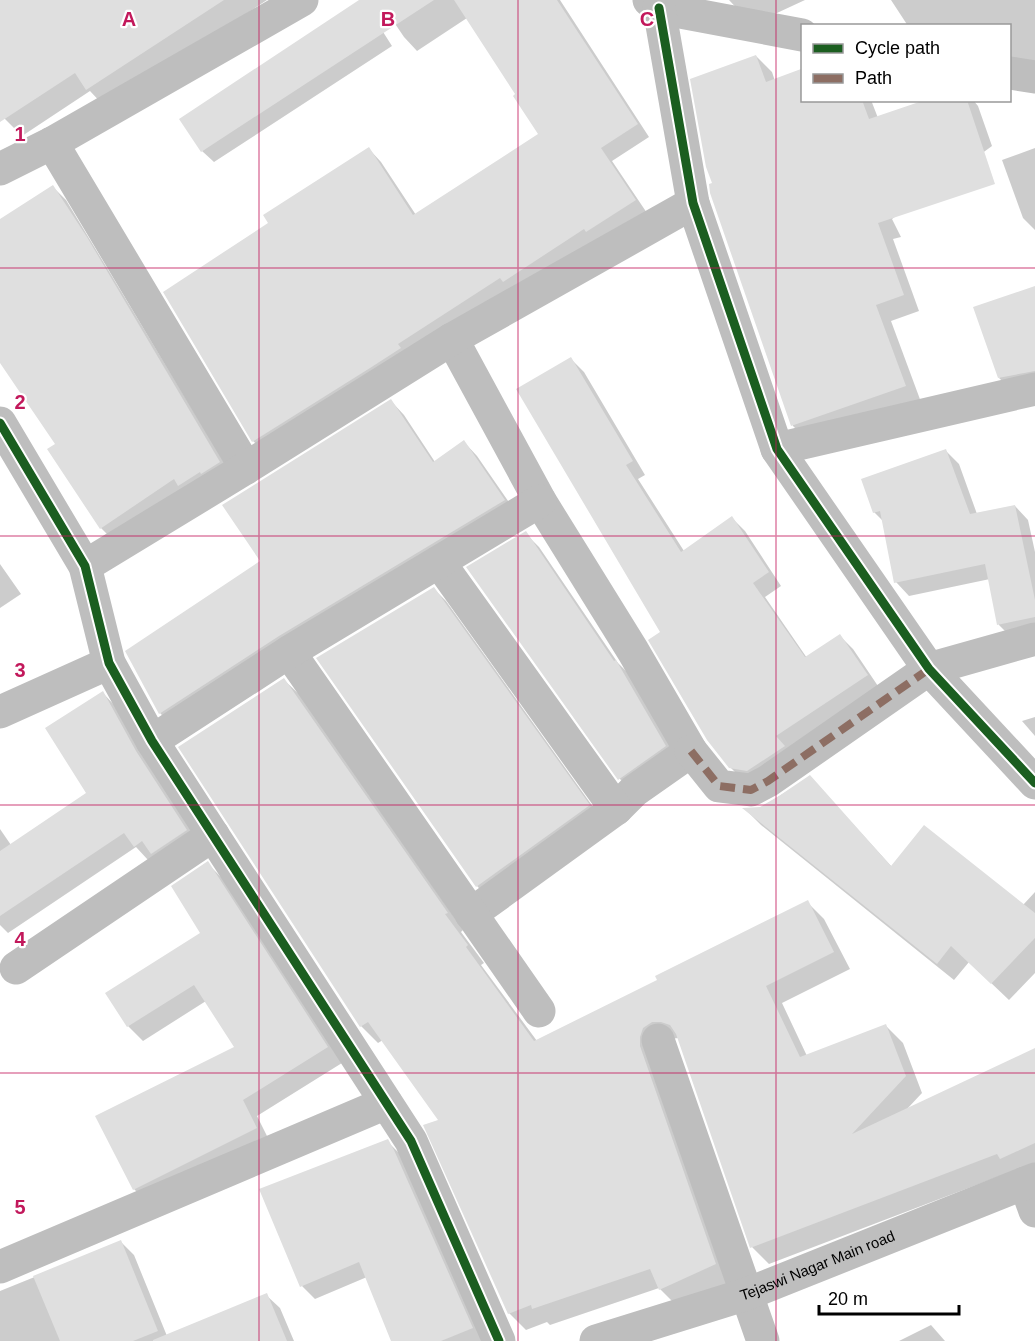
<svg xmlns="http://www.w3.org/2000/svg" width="1035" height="1341" font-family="Helvetica,sans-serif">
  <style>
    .shadow { fill: #0003 }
    .building { fill: #dfdfdf }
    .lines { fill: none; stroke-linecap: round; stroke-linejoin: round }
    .minor { stroke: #bebebe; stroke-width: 33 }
    .quiet { stroke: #8d6e63; stroke-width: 8; stroke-dasharray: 15 8; stroke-linecap: butt }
    .cycleway-casing { stroke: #fff; stroke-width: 13 }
    .cycleway { stroke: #1b5e20; stroke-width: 9 }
    .grid { fill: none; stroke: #c2185b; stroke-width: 1.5; stroke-opacity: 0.55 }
    .labels { text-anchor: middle; stroke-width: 4.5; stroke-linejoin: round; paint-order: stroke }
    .street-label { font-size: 15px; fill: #000; stroke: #fff }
    .grid-label { font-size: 20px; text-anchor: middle; font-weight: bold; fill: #c2185b; stroke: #fff; stroke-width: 4.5; stroke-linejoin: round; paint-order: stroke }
  </style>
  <rect width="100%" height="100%" fill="#fff"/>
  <path class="shadow" d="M 0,0 L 267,0 L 104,106 L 90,91 L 22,136 L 5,119 L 0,110 Z
    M 385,0 L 560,0 L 649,137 L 612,161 L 647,213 L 266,453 L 253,441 L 270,223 L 369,149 L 381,162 L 416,215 L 540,135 L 517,95 L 467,18 L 417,51 L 404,37 L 381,3 Z
    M 729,0 L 805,0 L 764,19 L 743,15 Z
    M 891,0 L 1035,0 L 1035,70 L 1010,65 L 1010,26 L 908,26 Z
    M 371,13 L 392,46 L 214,162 L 202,151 Z
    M 756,56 L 772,72 L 775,81 L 801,71 L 802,73 L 802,100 L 871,100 L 878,118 L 930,100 L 973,100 L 978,106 L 992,146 L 892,219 L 901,237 L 893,239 L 919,311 L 891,321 L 921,402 L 809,442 L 793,426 L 712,193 Z
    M 1035,148 L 1035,230 L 1023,218 L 1002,160 Z
    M 53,187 L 66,200 L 232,475 L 114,541 L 101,528 L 57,445 L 0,361 L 0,227 Z
    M 1035,331 L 1035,386 L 1013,391 L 999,378 Z
    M 571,359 L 584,372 L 645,475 L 638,479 L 684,551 L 732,518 L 745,531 L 781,586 L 765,597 L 807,658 L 840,636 L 853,649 L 880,689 L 744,781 L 730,767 L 662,633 Z
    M 391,401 L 404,415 L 435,462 L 464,442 L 477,456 L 517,514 L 173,727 L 160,713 Z
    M 946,451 L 959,464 L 977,514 L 1015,506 L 1028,520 L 1035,552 L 1035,633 L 1012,638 L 999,625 L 990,579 L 909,596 L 896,582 L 883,521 L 874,512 Z
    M 525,533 L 539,547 L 618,663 L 630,675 L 679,760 L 633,793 L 620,779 L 468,568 Z
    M 0,564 L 21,594 L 0,608 Z
    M 434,589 L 446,601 L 601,818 L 489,899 L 477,886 L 318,658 Z
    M 284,680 L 301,696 L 463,930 L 461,932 L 484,963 L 481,965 L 537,1041 L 659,980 L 807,902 L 824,919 L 850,969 L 782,1003 L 807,1056 L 886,1026 L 903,1043 L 922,1093 L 907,1109 L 1035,1049 L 1035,1167 L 1013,1171 L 769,1264 L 752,1247 L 679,1038 L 669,1039 L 732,1281 L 677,1306 L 659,1288 L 550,1325 L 547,1322 L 526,1330 L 509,1313 L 441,1120 L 383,1040 L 378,1043 L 361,1026 Z
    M 103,693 L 116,707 L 200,844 L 148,860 L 136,847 L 8,933 L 0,925 L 0,829 L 11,845 L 88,793 Z
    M 1035,717 L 1035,736 L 1022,721 Z
    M 810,777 L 892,867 L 1023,905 L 1035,892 L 1035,973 L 1009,1000 L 969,962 L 954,980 L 761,825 L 745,809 L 760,808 Z
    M 207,863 L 222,878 L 342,1063 L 257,1116 L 271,1144 L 149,1204 L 134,1189 L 236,1047 L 206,1001 L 143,1041 L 128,1026 L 202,933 Z
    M 387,1141 L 401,1155 L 485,1341 L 393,1341 L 367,1277 L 315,1299 L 302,1286 Z
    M 121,1242 L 134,1255 L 167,1336 L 266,1295 L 280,1308 L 294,1341 L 0,1341 L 0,1291 Z
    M 931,1325 L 945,1341 L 899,1341 Z"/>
  <path class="building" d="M 0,0 L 224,0 L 86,90 L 75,73 L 0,122 Z
    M 359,0 L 434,0 L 201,152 L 179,119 Z
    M 454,0 L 557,0 L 638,124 L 601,148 L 636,200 L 586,232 L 584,229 L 503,282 L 500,278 L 398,344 L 401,348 L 370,368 L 252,442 L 163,292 L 268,223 L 263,215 L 369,147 L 413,215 L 538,134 L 513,96 L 515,94 Z
    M 756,55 L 766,82 L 801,69 L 802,100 L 862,100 L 869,119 L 925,100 L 967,100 L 995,184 L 878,223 L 904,295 L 876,305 L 906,386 L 791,426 L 710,193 L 709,184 L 712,183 L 706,167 L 690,79 Z
    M 53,185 L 87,237 L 220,462 L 201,474 L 200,472 L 178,486 L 174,479 L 100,529 L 47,449 L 55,444 L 0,363 L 0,219 Z
    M 1035,286 L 1035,371 L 998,378 L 973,307 Z
    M 571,357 L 633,461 L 626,465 L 681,552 L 732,516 L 769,572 L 753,583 L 805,657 L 840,634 L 868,675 L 776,736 L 785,746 L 747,771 L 729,768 L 707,740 L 648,640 L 660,632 L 516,389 Z
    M 391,399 L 433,462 L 464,440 L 505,500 L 279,636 L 159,714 L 125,651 L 260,561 L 222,505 Z
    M 946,449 L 970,514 L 1015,505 L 1035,600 L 1035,617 L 997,625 L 985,564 L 894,583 L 880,511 L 873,513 L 861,479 Z
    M 526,531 L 614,661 L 616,660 L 666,746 L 618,780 L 466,567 Z
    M 434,587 L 590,805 L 476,887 L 316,658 Z
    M 284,678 L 448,913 L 445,914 L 468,945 L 466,947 L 534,1041 L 657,980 L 655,976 L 808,900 L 834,952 L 766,986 L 800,1057 L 886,1024 L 906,1076 L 852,1134 L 1035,1048 L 1035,1143 L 1000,1159 L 997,1154 L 750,1248 L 676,1034 L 670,1025 L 661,1022 L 652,1022 L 643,1028 L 640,1037 L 640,1046 L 716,1264 L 659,1290 L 650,1269 L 532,1309 L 531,1305 L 508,1314 L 423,1125 L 438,1120 L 368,1022 L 360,1027 L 178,747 Z
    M 103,691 L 136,751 L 187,830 L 151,854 L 142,841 L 134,847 L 124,833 L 0,916 L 0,851 L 86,793 L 45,728 Z
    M 810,775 L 891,866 L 924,825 L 1035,913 L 1035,938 L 991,984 L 951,946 L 937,964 L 742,808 L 760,807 L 779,796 Z
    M 208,861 L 328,1047 L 243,1100 L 257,1128 L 133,1190 L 95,1116 L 234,1047 L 194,985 L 127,1027 L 105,993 L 200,933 L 171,886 Z
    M 388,1139 L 394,1150 L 473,1328 L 441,1341 L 391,1341 L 359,1262 L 300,1287 L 259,1189 Z
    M 121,1240 L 158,1331 L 133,1341 L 60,1341 L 33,1276 Z
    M 267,1293 L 287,1341 L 153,1341 L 153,1340 Z"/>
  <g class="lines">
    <g class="minor">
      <path d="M 649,0 L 659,8 L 802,35"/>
      <path d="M 659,8 L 693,203 L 777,449 L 929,669 L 1035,783"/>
      <path d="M 1010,73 L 1035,77"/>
      <path d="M 52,143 L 246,468"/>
      <path d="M 0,169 L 52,143 L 302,0"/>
      <path d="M 452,339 L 540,501 L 633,651 L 691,751 L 634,791 L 616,809"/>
      <path d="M 0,423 L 85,566 L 109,663 L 152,741 L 411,1141 L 499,1341"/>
      <path d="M 777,449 L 1035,389"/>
      <path d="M 439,562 L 616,809 L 471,914"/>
      <path d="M 85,566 L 246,468 L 452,339 L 693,203"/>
      <path d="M 289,652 L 539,1011"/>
      <path d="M 0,712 L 109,663"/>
      <path d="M 152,741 L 289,652 L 540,501"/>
      <path d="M 691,751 L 719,786 L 751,790 L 768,781 L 929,669 L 1035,639"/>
      <path d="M 16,968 L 213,835"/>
      <path d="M 658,1040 L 763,1341"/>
      <path d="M 1025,1183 L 1035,1211"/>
      <path d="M 0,1267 L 386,1103"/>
      <path id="s1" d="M 596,1341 L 747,1294 L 1035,1179"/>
    </g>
    <path class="quiet" d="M 691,751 L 719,786 L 751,790 L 768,781 L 929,669"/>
    <defs>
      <path id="cycleway" d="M 659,8 L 693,203 L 777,449 L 929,669 L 1035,783
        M 0,423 L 85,566 L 109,663 L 152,741 L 411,1141 L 499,1341"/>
    </defs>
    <use href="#cycleway" class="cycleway-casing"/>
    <use href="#cycleway" class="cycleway"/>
  </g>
  <path class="grid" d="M 259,0 L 259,1341M 518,0 L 518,1341M 776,0 L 776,1341M 0,268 L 1035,268M 0,536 L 1035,536M 0,805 L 1035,805M 0,1073 L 1035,1073"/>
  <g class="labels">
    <g class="street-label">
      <text dy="5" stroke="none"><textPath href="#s1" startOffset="234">Tejaswi Nagar Main road</textPath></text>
    </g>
  </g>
  <g class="grid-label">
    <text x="129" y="26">A</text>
    <text x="388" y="26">B</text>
    <text x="647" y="26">C</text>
    <text x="20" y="141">1</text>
    <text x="20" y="409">2</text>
    <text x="20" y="677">3</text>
    <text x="20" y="946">4</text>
    <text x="20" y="1214">5</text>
  </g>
  <rect x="801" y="24" width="210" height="78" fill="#ffffff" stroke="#999999" stroke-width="1.5"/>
  <rect x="813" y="44" width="30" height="9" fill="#1b5e20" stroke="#999999" stroke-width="1.5"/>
  <text x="855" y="54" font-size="18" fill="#000000">Cycle path</text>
  <rect x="813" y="74" width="30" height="9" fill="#8d6e63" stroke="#999999" stroke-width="1.5"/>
  <text x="855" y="84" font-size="18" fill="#000000">Path</text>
  <path d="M819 1305v9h140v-9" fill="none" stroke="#000000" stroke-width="3"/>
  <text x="828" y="1305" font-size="18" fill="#000000" stroke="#ffffff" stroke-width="4.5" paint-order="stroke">20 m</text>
</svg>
